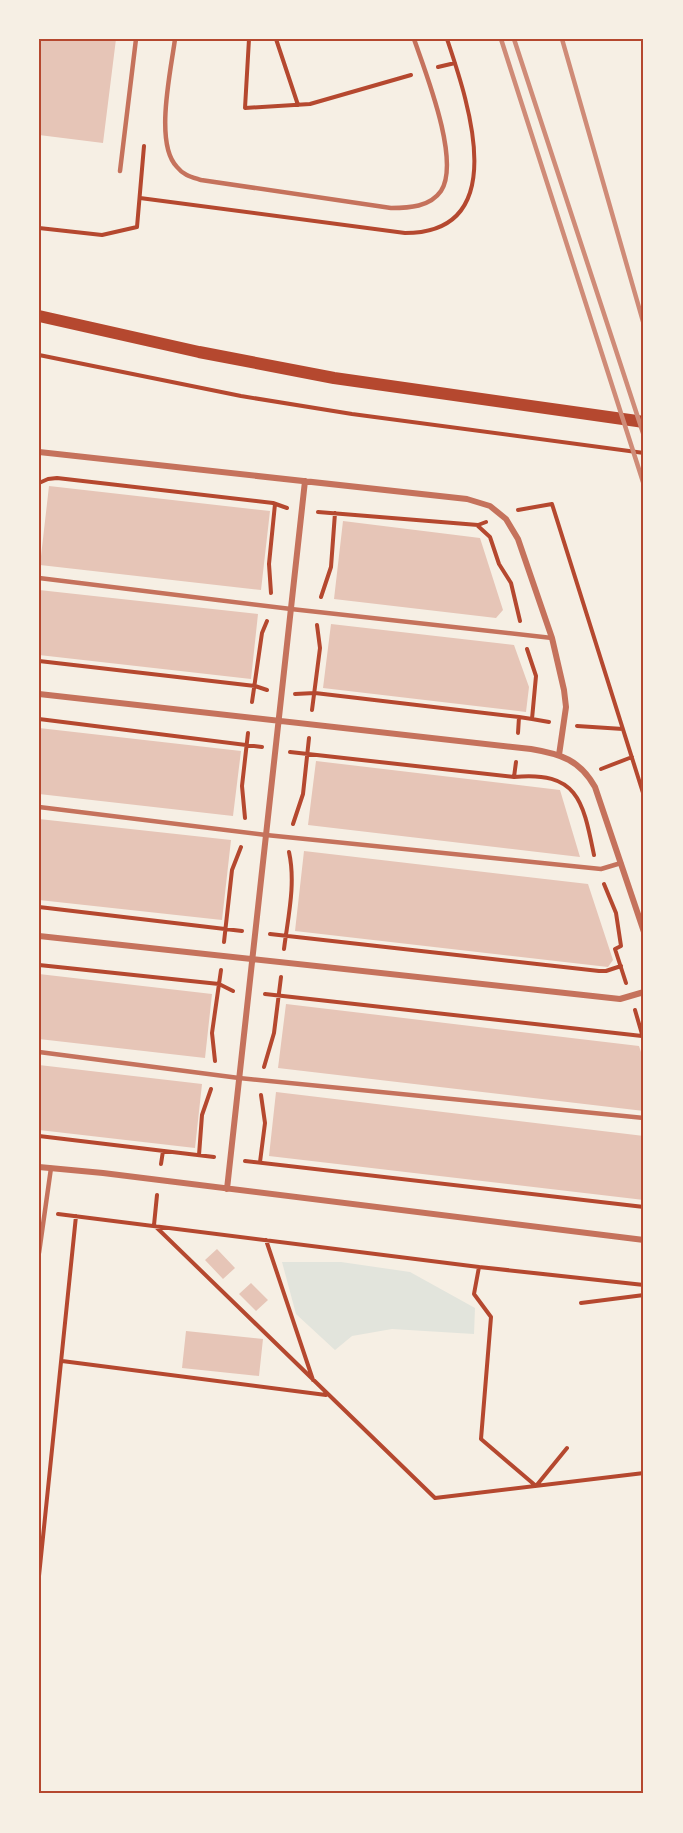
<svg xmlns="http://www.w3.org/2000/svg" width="683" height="1833" font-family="'Sofia Sans Condensed',sans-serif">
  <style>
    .green { fill: #e2e4dc }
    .building { fill: #e6c5b7 }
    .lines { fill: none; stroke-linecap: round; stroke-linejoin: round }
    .path { stroke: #b5482f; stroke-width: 4 }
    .service { stroke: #c5725c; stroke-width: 4.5 }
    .minor { stroke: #c5725c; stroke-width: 6 }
    .secondary { stroke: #b5482f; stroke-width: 12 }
    .rail { stroke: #cf8b77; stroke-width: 4.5 }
    .neatline { fill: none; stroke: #b5482f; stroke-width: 2 }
  </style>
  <rect width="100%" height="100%" fill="#f6efe4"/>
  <path class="green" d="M 282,1262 L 341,1262 L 410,1272 L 475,1308 L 474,1334 L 392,1329 L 352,1336 L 335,1350 L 296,1314 Z"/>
  <path class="building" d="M 39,39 L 116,39 L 103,143 L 39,135 Z
    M 49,486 L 270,511 L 261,590 L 40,565 Z
    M 343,521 L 480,538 L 503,610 L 496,618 L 334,599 Z
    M 39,590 L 258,614 L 251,679 L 39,655 Z
    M 331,624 L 514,645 L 529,687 L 526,712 L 323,688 Z
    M 39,728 L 241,751 L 233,816 L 39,794 Z
    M 316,761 L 560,790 L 580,857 L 308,825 Z
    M 39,819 L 231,840 L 222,920 L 39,900 Z
    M 304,851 L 588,884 L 613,960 L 608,967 L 295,931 Z
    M 39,974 L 212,994 L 205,1058 L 39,1039 Z
    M 286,1004 L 639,1046 L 644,1061 L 644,1111 L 278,1068 Z
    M 39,1065 L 202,1084 L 195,1148 L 39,1130 Z
    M 276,1092 L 644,1136 L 644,1200 L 269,1156 Z
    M 217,1249 L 235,1268 L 223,1279 L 205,1260 Z
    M 251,1283 L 268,1300 L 256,1311 L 239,1294 Z
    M 186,1331 L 263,1339 L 259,1376 L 182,1368 Z"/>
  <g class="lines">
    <path class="path" d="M 249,39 L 245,108 L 310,104 L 411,75
      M 276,39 L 298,105
      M 438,67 L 455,63
      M 140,198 L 405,233 C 514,233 467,99 447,39
      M 39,228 L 102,235 L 137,227 L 144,146
      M 39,355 L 241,396 L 352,414 L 644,453
      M 39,483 L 48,479 L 57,478 L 273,503 L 287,508
      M 518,510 L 552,504 L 644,796
      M 318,512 L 478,525 L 486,522
      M 478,526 L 490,537 L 499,564 L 511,583 L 520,621
      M 271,593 L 269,564 L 275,504
      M 321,597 L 331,567 L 335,513
      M 527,649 L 536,676 L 532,719 L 549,722
      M 39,661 L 255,686 L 267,690
      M 295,694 L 315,693 L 519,717
      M 252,702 L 262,633 L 267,621
      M 312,710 L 320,648 L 317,625
      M 39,719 L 262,747
      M 577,726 L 623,729
      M 518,733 L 519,717 L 532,719
      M 290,752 L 514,777
      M 516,762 L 514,777 C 578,771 583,801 594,855
      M 601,769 L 632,757
      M 245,818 L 242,786 L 248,733
      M 293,824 L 303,794 L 309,738
      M 604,884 L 616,913 L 621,946 L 615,949 L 626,983
      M 39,907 L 242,931
      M 270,934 L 599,971 L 606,971 L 621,966
      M 224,942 L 232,870 L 241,847
      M 284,949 C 288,917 296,884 289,852
      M 39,965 L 219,984 L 233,991
      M 265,994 L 642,1036
      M 635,1010 L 644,1041
      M 215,1061 L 212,1033 L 221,970
      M 264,1067 L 274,1033 L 281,977
      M 39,1136 L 214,1157
      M 199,1155 L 202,1115 L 211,1089
      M 245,1161 L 644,1207
      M 260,1162 L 265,1123 L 261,1095
      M 161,1164 L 163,1151
      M 157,1195 L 154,1225 L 435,1498 L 644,1473
      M 58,1214 L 479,1267 L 644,1285
      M 266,1240 L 313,1380
      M 479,1267 L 474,1294 L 491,1317 L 481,1439 L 536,1486 L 567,1448
      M 581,1303 L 644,1295
      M 62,1361 L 326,1395
      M 39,1576 L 76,1216"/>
    <path class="service" d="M 175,39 C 171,70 154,144 177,167 C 183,175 192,177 201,180 L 391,208 C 409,208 430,207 441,191 C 461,161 425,71 414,39
      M 120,171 L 136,39
      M 39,578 L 291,609 L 552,638
      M 39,807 L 266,835 L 601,869 L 621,863
      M 39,1052 L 239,1078 L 644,1118
      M 39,1253 L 51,1168"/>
    <path class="minor" d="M 39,452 L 467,499 L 490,506 L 506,519 L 518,539 L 552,638 L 564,690 L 566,707 L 559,755
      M 39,694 L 531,749 C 561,754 580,760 595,787 L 644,932
      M 39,936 L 620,999 L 644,992
      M 39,1167 L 103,1173 L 644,1240
      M 227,1189 L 305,481"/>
    <path class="secondary" d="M 39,316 L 199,352 L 334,378 L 644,422"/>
    <path class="rail" d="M 501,39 L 644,485
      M 514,39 L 644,436
      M 562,39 L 644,325"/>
  </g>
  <rect width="683" height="1833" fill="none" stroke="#f6efe4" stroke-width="81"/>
  <rect x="40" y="40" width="602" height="1752" class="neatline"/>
</svg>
